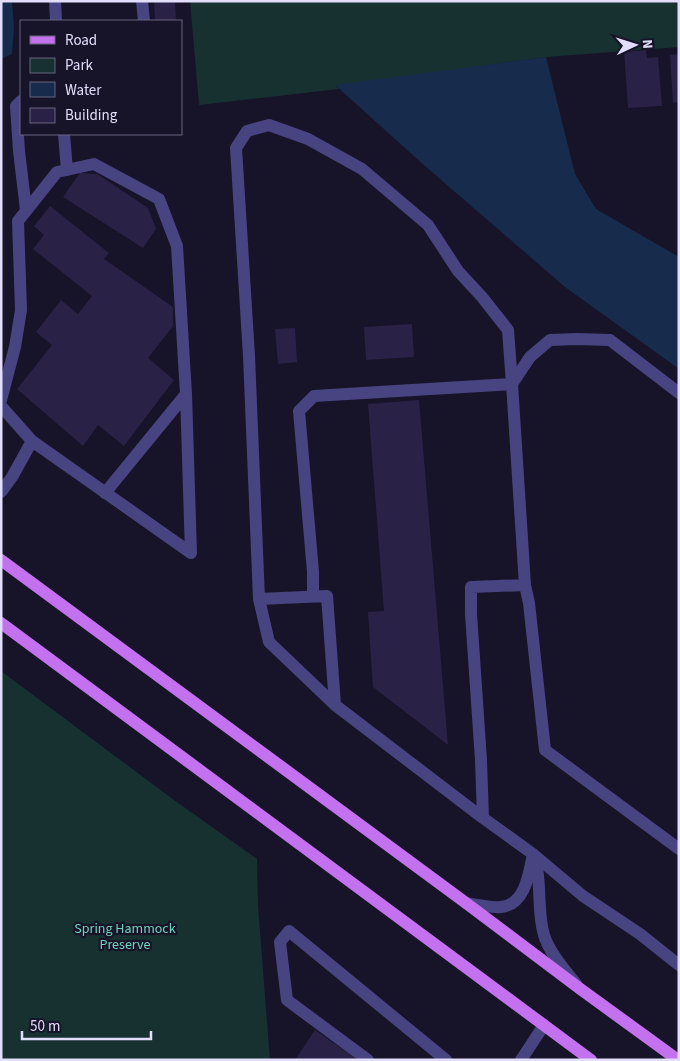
<svg xmlns="http://www.w3.org/2000/svg" width="680" height="1061" font-family="'Source Sans 3',sans-serif">
  <style>
    .green { fill: #173131 }
    .water { fill: #172b4d }
    .building { fill: #2a2147 }
    .lines { fill: none; stroke-linecap: round; stroke-linejoin: round }
    .minor { stroke: #484481; stroke-width: 12 }
    .major { stroke: #c371ef; stroke-width: 12 }
    .labels { text-anchor: middle; stroke-width: 4.5; stroke-linejoin: round; paint-order: stroke }
    .park-label { font-size: 14px; fill: #71d4bd; stroke: #171328 }
  </style>
  <rect width="100%" height="100%" fill="#171328"/>
  <path class="green" d="M 190,1 L 679,1 L 679,47 L 546,57 L 336,86 L 339,89 L 199,105 Z
    M 1,671 L 174,800 L 257,859 L 258,906 L 270,1060 L 1,1060 Z"/>
  <path class="water" d="M 1,1 L 12,1 L 14,28 L 12,54 L 1,59 Z
    M 546,57 L 575,174 L 596,209 L 679,257 L 679,369 L 565,287 L 425,166 L 335,85 Z"/>
  <path class="building" d="M 154,1 L 175,1 L 176,21 L 155,21 Z
    M 646,50 L 647,58 L 658,57 L 662,106 L 628,108 L 624,52 Z
    M 679,54 L 679,102 L 673,103 L 670,55 Z
    M 80,173 L 97,174 L 148,208 L 156,229 L 143,248 L 63,197 Z
    M 50,206 L 109,253 L 104,259 L 173,307 L 173,326 L 148,358 L 174,380 L 124,446 L 98,425 L 83,446 L 17,389 L 52,345 L 36,332 L 61,300 L 78,314 L 92,296 L 33,249 L 44,235 L 34,226 Z
    M 412,324 L 414,357 L 366,360 L 364,327 Z
    M 295,328 L 297,362 L 278,364 L 275,329 Z
    M 419,400 L 448,745 L 373,687 L 368,612 L 384,611 L 368,404 Z
    M 315,1030 L 358,1060 L 295,1060 Z"/>
  <g class="lines">
    <path class="minor" d="M 55,1 L 56,21
      M 142,1 L 144,21
      M 21,101 L 16,106 L 19,151 L 26,210
      M 64,134 L 67,170
      M 512,384 L 530,357 L 550,340 L 577,339 L 610,340 L 679,393
      M 1,400 L 15,347 L 21,310 L 18,221 L 57,172 L 94,164 L 159,199 L 177,246 L 186,394 L 191,553
      M 1,406 L 32,441 L 191,553
      M 1,492 L 12,477 L 32,441
      M 105,493 L 186,394
      M 313,596 L 313,572 L 299,411 L 314,396 L 512,384 L 525,585
      M 259,599 L 269,642 L 335,705
      M 483,818 L 335,705 L 327,596 L 259,599 L 249,356 L 236,148 L 247,131 L 269,125 L 308,139 L 362,169 L 428,225 L 458,271 L 482,297 L 508,330 L 512,384
      M 679,849 L 545,750 L 529,603 L 525,585 L 471,587 L 471,614 L 481,760 L 483,818 L 533,854 L 583,896 L 640,934 L 679,965
      M 466,903 C 477,905 490,908 501,907 C 525,905 529,874 533,854 C 543,880 536,909 544,935 C 549,952 565,970 576,984
      M 368,1060 L 287,1000 L 280,942 L 289,931 L 446,1060
      M 521,1060 L 544,1025"/>
    <path class="major" d="M 1,560 L 466,903 L 579,988 L 678,1060
      M 1,623 L 591,1060"/>
  </g>
  <g class="labels">
    <g class="park-label">
      <text x="125" y="933">Spring Hammock<tspan x="125" dy="16">Preserve</tspan></text>
    </g>
  </g>
  <rect width="680" height="1061" fill="none" stroke="#e2defb" stroke-width="5"/>
  <rect x="20" y="20" width="162" height="115" fill="#171328" stroke="#68647c"/>
  <rect x="30" y="36" width="25" height="8" fill="#c371ef" stroke="#68647c"/>
  <text x="65" y="45" font-size="15" fill="#e2defb">Road</text>
  <rect x="30" y="58" width="25" height="15" fill="#173131" stroke="#68647c"/>
  <text x="65" y="70" font-size="15" fill="#e2defb">Park</text>
  <rect x="30" y="82" width="25" height="15" fill="#172b4d" stroke="#68647c"/>
  <text x="65" y="95" font-size="15" fill="#e2defb">Water</text>
  <rect x="30" y="108" width="25" height="15" fill="#2a2147" stroke="#68647c"/>
  <text x="65" y="120" font-size="15" fill="#e2defb">Building</text>
  <g transform="translate(635 45) rotate(86)" stroke="#171328" stroke-width="4" paint-order="stroke">
  <path d="M0-4L9 19L0 12L-9 19Z" fill="#e2defb"/>
  <text y="-8" font-size="14" font-weight="bold" text-anchor="middle" fill="#e2defb">N</text>
  </g>
  <path d="M22 1031v8h129v-8" fill="none" stroke="#e2defb" stroke-width="2.5"/>
  <text x="30" y="1031" font-size="15" fill="#e2defb" stroke="#171328" stroke-width="4" paint-order="stroke">50 m</text>
</svg>
